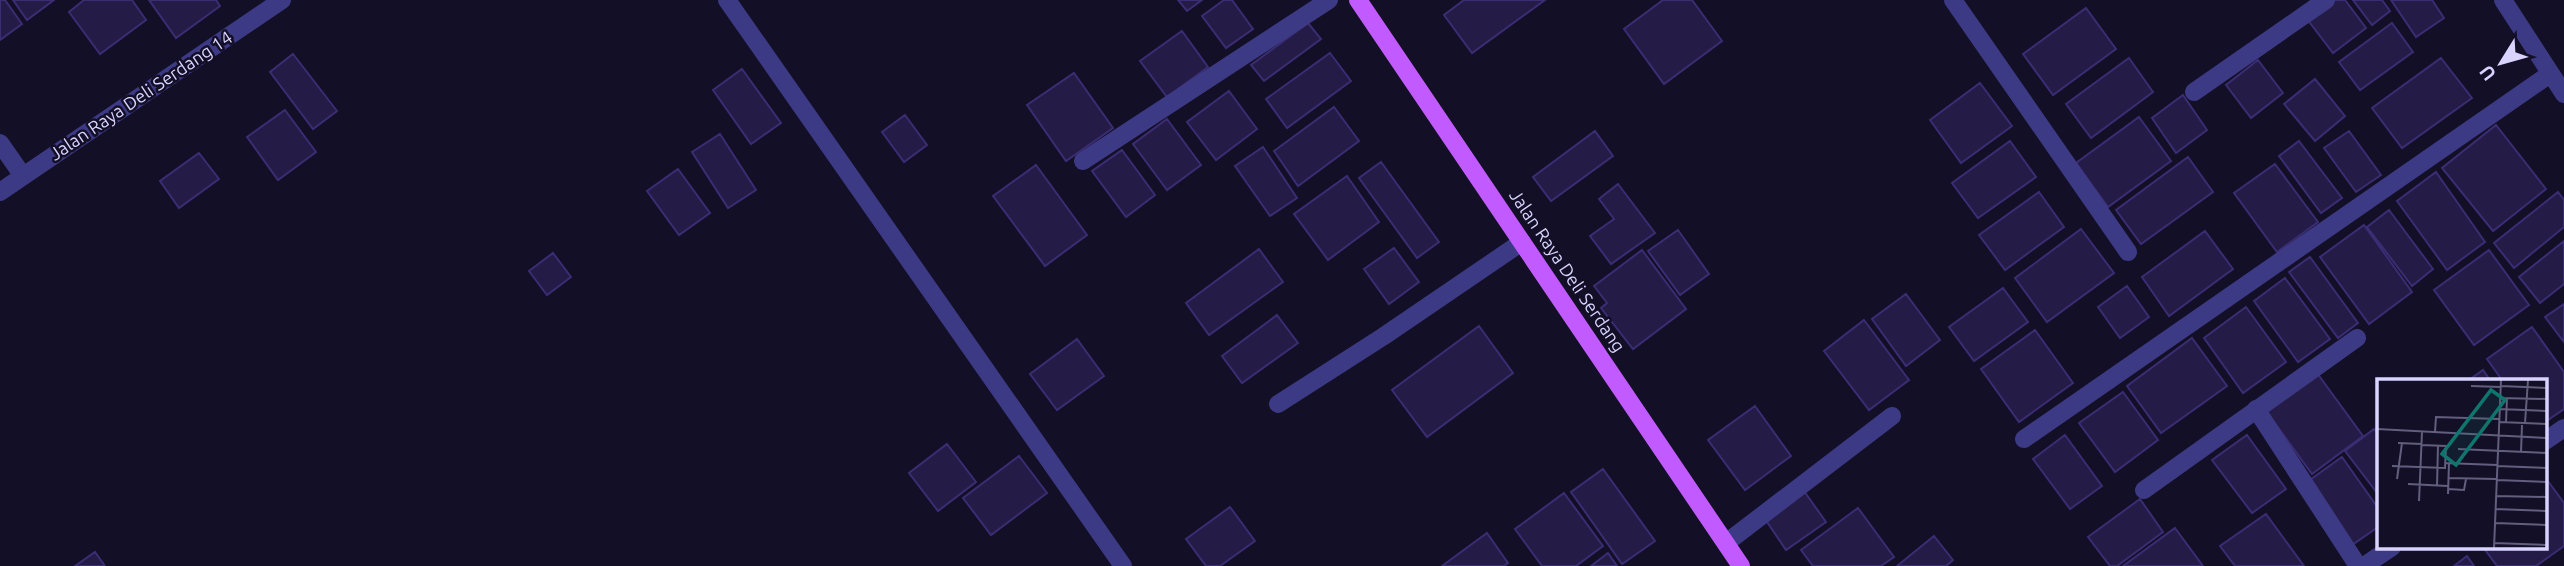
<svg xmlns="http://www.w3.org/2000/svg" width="2564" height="566" font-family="Ubuntu,sans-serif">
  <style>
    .building { fill: #241b47; stroke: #3b2d73; stroke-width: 2 }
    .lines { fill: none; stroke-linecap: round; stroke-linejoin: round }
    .minor { stroke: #3d3a85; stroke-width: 18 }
    .major { stroke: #c25bff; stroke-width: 18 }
    .labels { text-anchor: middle; stroke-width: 5; stroke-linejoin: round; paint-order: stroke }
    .street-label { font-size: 18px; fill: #d9d4ff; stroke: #130f26 }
    .inset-road { fill: none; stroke: #625e7d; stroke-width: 2 }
    .view { fill: #0f766e; fill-opacity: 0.15; stroke: #0f766e; stroke-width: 3.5 }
    .inset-edge { fill: none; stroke: #d9d4ff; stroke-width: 3.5 }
  </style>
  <rect width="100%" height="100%" fill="#130f26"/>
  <path class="building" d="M 0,0 L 5,0 L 22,24 L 0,40 Z
    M 13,0 L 54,0 L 27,20 Z
    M 84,0 L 132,0 L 146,20 L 100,54 L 69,12 Z
    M 149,0 L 216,0 L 220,6 L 176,38 Z
    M 1178,0 L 1202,0 L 1187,11 Z
    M 1224,0 L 1232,0 L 1253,29 L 1226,48 L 1202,16 Z
    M 1464,0 L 1545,0 L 1472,53 L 1444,15 Z
    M 1663,0 L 1692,0 L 1722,41 L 1664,84 L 1624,29 Z
    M 2332,0 L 2345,0 L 2366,28 L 2333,53 L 2307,19 Z
    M 2353,0 L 2382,0 L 2390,11 L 2372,25 Z
    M 2391,0 L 2432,0 L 2444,18 L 2416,37 Z
    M 2086,8 L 2116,49 L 2053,95 L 2023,54 Z
    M 1308,23 L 1321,39 L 1264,81 L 1251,65 Z
    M 2392,23 L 2413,52 L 2360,90 L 2339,62 Z
    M 1182,31 L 1208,67 L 1167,97 L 1140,61 Z
    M 1330,53 L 1351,81 L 1287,128 L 1266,99 Z
    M 293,54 L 337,111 L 313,129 L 270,72 Z
    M 2129,58 L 2153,92 L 2091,138 L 2066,104 Z
    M 2441,58 L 2472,98 L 2402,148 L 2372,108 Z
    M 2258,60 L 2283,93 L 2251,118 L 2226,85 Z
    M 742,69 L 781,123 L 751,144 L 713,90 Z
    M 1074,73 L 1113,128 L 1066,161 L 1027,105 Z
    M 2315,79 L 2345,116 L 2315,141 L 2284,104 Z
    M 1980,83 L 2012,126 L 1961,163 L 1930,120 Z
    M 1229,91 L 1257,129 L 1216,160 L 1187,122 Z
    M 2183,95 L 2207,130 L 2176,153 L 2152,118 Z
    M 1334,107 L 1359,141 L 1298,186 L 1274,151 Z
    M 285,110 L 316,152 L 278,180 L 247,137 Z
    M 905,115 L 927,145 L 904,162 L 882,132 Z
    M 2139,117 L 2171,161 L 2108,207 L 2076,163 Z
    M 1167,119 L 1201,165 L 1167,190 L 1133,144 Z
    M 2496,125 L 2546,189 L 2493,231 L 2442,168 Z
    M 1595,131 L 1613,156 L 1551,201 L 1533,177 Z
    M 2349,131 L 2381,175 L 2356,192 L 2324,148 Z
    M 720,134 L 756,190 L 728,208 L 692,152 Z
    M 2010,141 L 2036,177 L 1978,218 L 1952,183 Z
    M 2299,141 L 2342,198 L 2321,213 L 2279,156 Z
    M 1263,147 L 1297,198 L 1270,216 L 1235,166 Z
    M 1122,150 L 1155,195 L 1126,217 L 1092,171 Z
    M 199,153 L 219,179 L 179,208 L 160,181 Z
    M 2188,157 L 2213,192 L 2141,244 L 2116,210 Z
    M 1381,162 L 1439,242 L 1417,258 L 1359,178 Z
    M 2275,164 L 2318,222 L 2277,252 L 2234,193 Z
    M 1036,165 L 1087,235 L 1045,266 L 993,196 Z
    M 678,169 L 710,213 L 679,235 L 647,191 Z
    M 2436,172 L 2485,242 L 2447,270 L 2397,201 Z
    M 1347,176 L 1379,222 L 1328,260 L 1294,214 Z
    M 1618,184 L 1655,233 L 1611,264 L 1590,236 L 1614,219 L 1599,199 Z
    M 2039,192 L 2064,227 L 2005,270 L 1979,235 Z
    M 2558,192 L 2564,200 L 2564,227 L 2514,268 L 2494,243 Z
    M 2389,210 L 2433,269 L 2412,286 L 2367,227 Z
    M 2364,225 L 2412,292 L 2369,324 L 2320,257 Z
    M 2081,229 L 2114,273 L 2047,322 L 2015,278 Z
    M 1678,230 L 1709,274 L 1680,295 L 1648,251 Z
    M 2205,231 L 2233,269 L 2169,316 L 2142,277 Z
    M 2564,241 L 2564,284 L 2540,303 L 2519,277 Z
    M 1394,248 L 1419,282 L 1389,304 L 1364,269 Z
    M 1259,249 L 1283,282 L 1209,335 L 1186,303 Z
    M 1642,250 L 1686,309 L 1633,349 L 1601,308 L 1607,303 L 1594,286 Z
    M 2489,250 L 2529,305 L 2474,345 L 2434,290 Z
    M 553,253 L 571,277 L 547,295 L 529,271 Z
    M 2310,257 L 2358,323 L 2338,338 L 2289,272 Z
    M 2285,278 L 2330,339 L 2298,362 L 2254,301 Z
    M 2127,286 L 2149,317 L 2120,338 L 2098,307 Z
    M 2003,288 L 2028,322 L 1974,361 L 1949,327 Z
    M 1906,294 L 1940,340 L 1906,366 L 1872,319 Z
    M 2564,304 L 2564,342 L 2545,317 Z
    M 2246,307 L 2286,362 L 2243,393 L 2204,338 Z
    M 1277,315 L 1298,343 L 1242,383 L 1222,356 Z
    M 1864,320 L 1909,380 L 1869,410 L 1824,351 Z
    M 1479,326 L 1513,373 L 1427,437 L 1392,390 Z
    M 2532,327 L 2564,372 L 2564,409 L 2545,422 L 2545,380 L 2502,380 L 2487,359 Z
    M 2035,330 L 2073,383 L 2019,422 L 1981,369 Z
    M 2192,338 L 2227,386 L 2161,433 L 2127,386 Z
    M 1077,339 L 1104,376 L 1057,410 L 1030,374 Z
    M 2483,370 L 2490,380 L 2469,380 Z
    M 2317,373 L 2363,436 L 2312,474 L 2266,411 Z
    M 2123,392 L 2158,440 L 2115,472 L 2079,423 Z
    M 1755,406 L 1791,456 L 1745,490 L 1708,440 Z
    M 2374,429 L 2378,434 L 2378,494 L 2345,451 Z
    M 2065,435 L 2102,486 L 2070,509 L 2033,459 Z
    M 2247,435 L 2286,489 L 2252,513 L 2212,460 Z
    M 947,444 L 976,482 L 938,511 L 909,473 Z
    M 1019,456 L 1047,493 L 991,535 L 963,498 Z
    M 2342,457 L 2378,508 L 2378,527 L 2352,545 L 2307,482 Z
    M 1603,469 L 1655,541 L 1622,564 L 1571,492 Z
    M 2545,477 L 2564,503 L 2564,546 L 2536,566 L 2497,566 L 2483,547 L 2545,547 Z
    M 1804,491 L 1826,522 L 1786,550 L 1765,519 Z
    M 1564,493 L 1603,546 L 1576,566 L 1542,566 L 1515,529 Z
    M 2140,499 L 2163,532 L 2117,566 L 2110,566 L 2088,537 Z
    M 1230,507 L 1255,541 L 1220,566 L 1206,566 L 1186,539 Z
    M 1858,508 L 1894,557 L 1881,566 L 1813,566 L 1801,550 Z
    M 2266,514 L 2304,566 L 2235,566 L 2220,546 Z
    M 2175,528 L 2203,566 L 2123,566 Z
    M 1487,533 L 1508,563 L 1504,566 L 1442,566 Z
    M 1934,536 L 1953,560 L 1946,566 L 1897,566 Z
    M 95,552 L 105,566 L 75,566 Z
    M 1608,553 L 1617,566 L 1591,566 Z
    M 2467,556 L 2474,566 L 2454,566 Z"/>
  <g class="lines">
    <path class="minor" d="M 727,0 L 1123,566
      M 1953,0 L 2128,252
      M 2503,0 L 2564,94
      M 2194,92 L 2326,0
      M 0,143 L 23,176
      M 1083,161 L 1329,0
      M 0,192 L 282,0
      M 1278,404 L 1384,336 L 1522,242
      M 2256,409 L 2358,566
      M 2024,439 L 2550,74
      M 2545,441 L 2564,428
      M 2144,490 L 2357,338
      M 1726,543 L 1892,416
      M 2364,566 L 2392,547"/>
    <path class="major" d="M 1358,0 L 1741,566"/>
  </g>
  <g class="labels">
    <g class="street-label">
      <text transform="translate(141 96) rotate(-34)" y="6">Jalan Raya Deli Serdang 14</text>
      <text transform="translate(1567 271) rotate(56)" y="6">Jalan Raya Deli Serdang</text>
    </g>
  </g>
  <g transform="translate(2377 379)">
    <rect width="170" height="170" fill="#130f26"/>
    <path class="inset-road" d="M 94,7 L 124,8M 124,7 L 170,9M 123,19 L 170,20M 123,30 L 170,32M 123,43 L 170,45M 129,43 L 130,19M 148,44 L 151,1M 0,50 L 170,59M 58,53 L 59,38 L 122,40M 21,64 L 45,65M 81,70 L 170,74M 144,73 L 145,46M 68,84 L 120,86M 15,87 L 68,89 L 69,67 L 45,66M 120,87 L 170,89M 71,99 L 120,100M 20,100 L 25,64M 120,101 L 170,103M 31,105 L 71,107M 60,107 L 61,66M 71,110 L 87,111 L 89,100M 71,115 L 72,84M 119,117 L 170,118M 42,122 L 45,53M 118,130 L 170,132M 118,144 L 170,146M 117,164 L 170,166M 117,169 L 124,1"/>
    <path class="view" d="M 114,11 L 128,21 L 79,86 L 65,75 Z"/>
    <rect width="170" height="170" class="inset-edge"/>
  </g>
  <g transform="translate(2501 63) rotate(233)" stroke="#130f26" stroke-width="5" paint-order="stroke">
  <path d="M0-5L12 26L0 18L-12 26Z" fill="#d9d4ff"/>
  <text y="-10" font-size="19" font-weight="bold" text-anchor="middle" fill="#d9d4ff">U</text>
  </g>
</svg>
